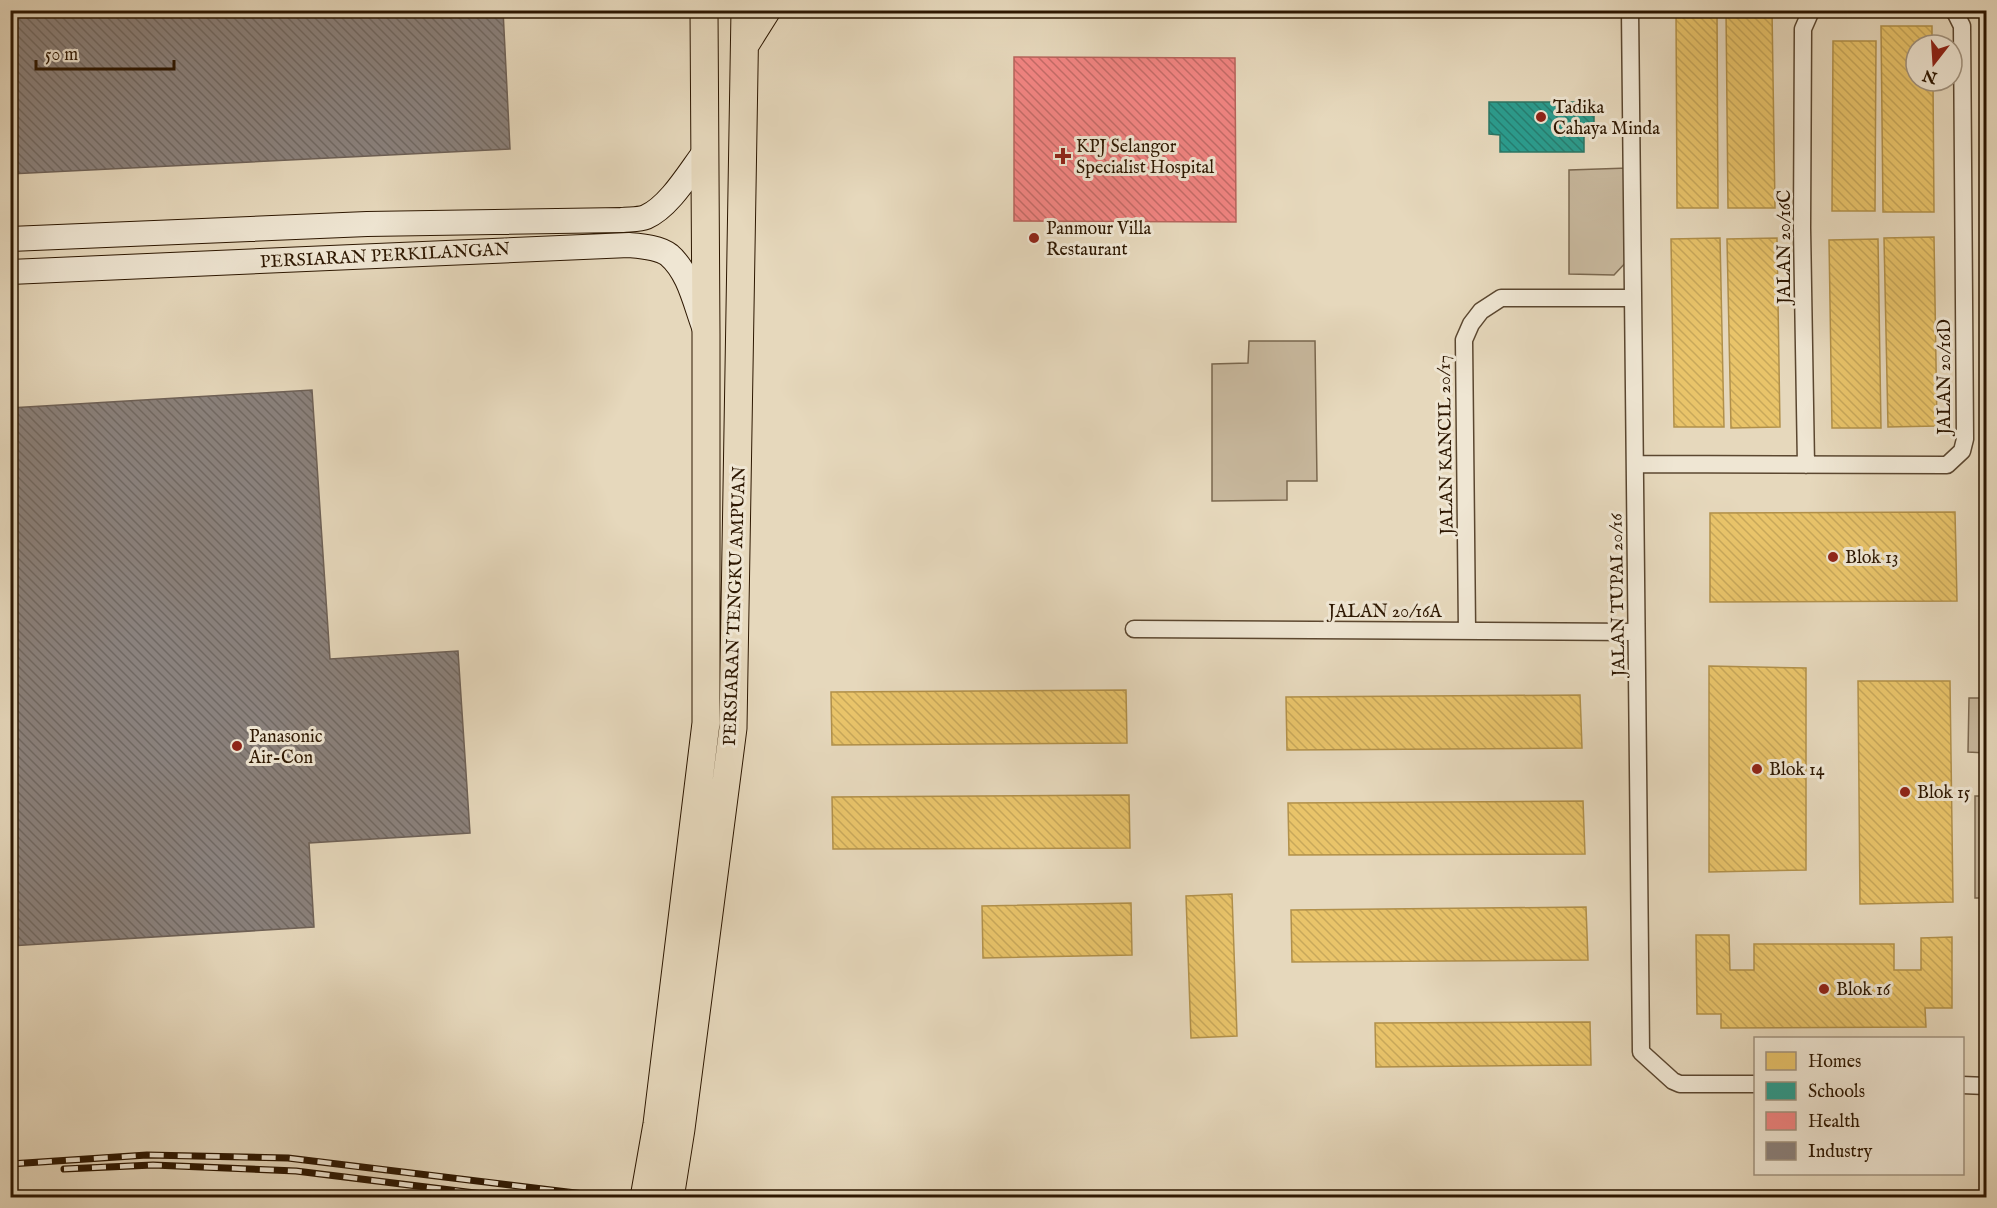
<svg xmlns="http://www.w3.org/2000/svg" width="1997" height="1208" font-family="'IM FELL English',serif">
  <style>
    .park { fill: #c7b79c; stroke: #7a674e; stroke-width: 1.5 }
    .homes { fill: url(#homes-back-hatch); stroke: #b1904a; stroke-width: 1.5 }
    .schools { fill: url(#schools-back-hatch); stroke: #2b7564; stroke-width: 1.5 }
    .health { fill: url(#health-back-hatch); stroke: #b7635b; stroke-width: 1.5 }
    .industry { fill: url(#industry-back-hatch); stroke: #6e6157; stroke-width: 1.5 }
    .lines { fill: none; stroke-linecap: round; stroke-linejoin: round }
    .street-casing { stroke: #5b4730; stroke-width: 19 }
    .secondary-casing { stroke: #2d1701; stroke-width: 26 }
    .primary-casing { stroke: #2d1701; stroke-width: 29 }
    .street { stroke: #efe6d3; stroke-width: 16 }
    .secondary { stroke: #efe6d3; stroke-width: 24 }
    .primary { stroke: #e6d8bc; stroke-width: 27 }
    .rail-casing { stroke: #2d1701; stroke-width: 7 }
    .rail { stroke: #efe6d3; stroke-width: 4.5; stroke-dasharray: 14; stroke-linecap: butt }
    .poi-dot { fill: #8f2418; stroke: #efe6d3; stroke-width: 2 }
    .labels { text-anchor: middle; stroke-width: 6; stroke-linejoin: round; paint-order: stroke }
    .poi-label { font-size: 18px; fill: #2d1701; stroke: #efe6d3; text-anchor: start }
    .street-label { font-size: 18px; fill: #2d1701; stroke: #efe6d3 }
  </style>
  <defs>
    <pattern id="homes-back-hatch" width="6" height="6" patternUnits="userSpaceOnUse" patternTransform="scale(1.5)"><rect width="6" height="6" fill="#e9c46a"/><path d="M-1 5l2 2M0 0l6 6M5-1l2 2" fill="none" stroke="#c8a85a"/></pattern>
    <pattern id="schools-back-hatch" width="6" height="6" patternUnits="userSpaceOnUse" patternTransform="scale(1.5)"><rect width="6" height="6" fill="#2a9d8f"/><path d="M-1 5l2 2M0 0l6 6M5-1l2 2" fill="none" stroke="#247f72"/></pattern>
    <pattern id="health-back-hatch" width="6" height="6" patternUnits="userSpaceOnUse" patternTransform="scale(1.5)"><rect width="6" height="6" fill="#f28482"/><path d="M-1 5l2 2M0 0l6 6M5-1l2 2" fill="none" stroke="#c46b68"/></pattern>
    <pattern id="industry-back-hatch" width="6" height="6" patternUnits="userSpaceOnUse" patternTransform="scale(1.5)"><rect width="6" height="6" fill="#8a817c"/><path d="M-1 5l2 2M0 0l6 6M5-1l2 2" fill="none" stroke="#716963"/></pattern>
  </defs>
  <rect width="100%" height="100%" fill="#e6d8bc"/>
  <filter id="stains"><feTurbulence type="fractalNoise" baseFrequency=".00333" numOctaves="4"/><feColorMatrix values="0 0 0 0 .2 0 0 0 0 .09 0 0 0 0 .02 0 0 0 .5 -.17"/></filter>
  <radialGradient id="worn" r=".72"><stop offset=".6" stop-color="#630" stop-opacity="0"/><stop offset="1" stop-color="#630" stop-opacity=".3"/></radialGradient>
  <path class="park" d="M 1628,168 L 1629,259 L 1614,275 L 1569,274 L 1569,170 Z
    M 1249,341 L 1315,341 L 1317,481 L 1287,481 L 1287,500 L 1212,501 L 1212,364 L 1248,363 Z
    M 1969,698 L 1986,698 L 1986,753 L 1968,752 Z
    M 1975,796 L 1986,796 L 1986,898 L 1975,898 Z"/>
  <path class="homes" d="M 1676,10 L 1717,10 L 1718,208 L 1677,208 Z
    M 1726,10 L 1772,10 L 1775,208 L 1728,208 Z
    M 1881,26 L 1932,26 L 1932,45 L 1916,45 L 1916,81 L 1933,81 L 1934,212 L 1883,212 Z
    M 1833,41 L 1876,41 L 1875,211 L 1832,211 Z
    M 1934,237 L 1937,426 L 1888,427 L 1884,238 Z
    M 1720,238 L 1724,427 L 1674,427 L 1671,239 Z
    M 1777,238 L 1780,427 L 1731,428 L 1727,239 Z
    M 1878,239 L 1881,428 L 1832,428 L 1829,240 Z
    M 1955,512 L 1957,601 L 1710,602 L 1710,513 Z
    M 1709,666 L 1806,668 L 1806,870 L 1709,872 Z
    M 1858,681 L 1950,681 L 1953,902 L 1860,904 Z
    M 1126,690 L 1127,743 L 832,745 L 831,692 Z
    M 1580,695 L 1582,748 L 1287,750 L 1286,697 Z
    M 1129,795 L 1130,848 L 833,849 L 832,797 Z
    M 1583,801 L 1585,854 L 1289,855 L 1288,803 Z
    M 1232,894 L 1237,1036 L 1191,1038 L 1186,896 Z
    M 1131,903 L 1132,955 L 983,958 L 982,906 Z
    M 1586,907 L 1588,960 L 1292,962 L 1291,910 Z
    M 1696,935 L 1729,935 L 1730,970 L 1754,970 L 1754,944 L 1894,944 L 1894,970 L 1921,970 L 1921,938 L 1952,937 L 1952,1008 L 1925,1008 L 1926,1027 L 1721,1028 L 1721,1014 L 1697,1014 Z
    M 1590,1022 L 1591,1065 L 1376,1067 L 1375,1023 Z"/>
  <path class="schools" d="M 1489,102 L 1594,102 L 1594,132 L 1584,132 L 1584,152 L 1500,152 L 1500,135 L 1489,134 Z"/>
  <path class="health" d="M 1014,57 L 1235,58 L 1236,222 L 1014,221 Z"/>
  <path class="industry" d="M 10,10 L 503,10 L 510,149 L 10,174 Z
    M 312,390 L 330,659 L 458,651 L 470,833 L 309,843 L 314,927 L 10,946 L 10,408 Z"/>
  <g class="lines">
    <defs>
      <path id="street" d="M 1630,10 L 1641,1052 L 1673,1081 L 1680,1084 L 1756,1084
        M 1635,464 L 1947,465 L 1962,451 L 1965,439 L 1962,26 L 1955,12 L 1952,10
        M 1806,465 L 1802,228 L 1803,29 L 1810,13 L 1813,10
        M 1134,629 L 1636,632
        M 1467,631 L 1464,340 L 1471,324 L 1481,311 L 1501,298 L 1633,298
        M 1962,1085 L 1986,1086"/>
      <path id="secondary" d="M 10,239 L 367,224 L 622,220 C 629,219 639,220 646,217 C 669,207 689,173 704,153
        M 10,272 L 629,245 C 641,246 659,247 669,255 C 689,272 695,303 704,327"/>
      <path id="primary" d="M 745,45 L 767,10
        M 644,1198 L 657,1124 L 706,723 L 706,335 L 704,10
        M 670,1198 L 681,1129 L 733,728 L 745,10"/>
    </defs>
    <use href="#street" class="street-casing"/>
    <use href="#secondary" class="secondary-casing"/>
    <use href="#primary" class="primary-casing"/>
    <use href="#street" class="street"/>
    <use href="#secondary" class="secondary"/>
    <use href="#primary" class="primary"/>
    <defs>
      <path id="rail" d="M 10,1164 L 147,1155 L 288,1158 L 617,1198
        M 64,1169 L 153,1165 L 296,1171 L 515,1198"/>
    </defs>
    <use href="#rail" class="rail-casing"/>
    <use href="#rail" class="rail"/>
  </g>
  <g class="poi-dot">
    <circle cx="1541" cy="117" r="6"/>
    <path d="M1060 147h6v6h6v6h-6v6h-6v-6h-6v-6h6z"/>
    <circle cx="1034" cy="238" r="6"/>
    <circle cx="1833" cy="557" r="6"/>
    <circle cx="237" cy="746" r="6"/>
    <circle cx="1757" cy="769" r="6"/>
    <circle cx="1905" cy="792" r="6"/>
    <circle cx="1824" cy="989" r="6"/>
  </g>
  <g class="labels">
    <g class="poi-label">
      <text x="1553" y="113">Tadika<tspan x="1553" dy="21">Cahaya Minda</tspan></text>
      <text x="1076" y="152">KPJ Selangor<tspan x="1076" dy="21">Specialist Hospital</tspan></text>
      <text x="1046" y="234">Panmour Villa<tspan x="1046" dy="21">Restaurant</tspan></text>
      <text x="1845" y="563">Blok 13</text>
      <text x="249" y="742">Panasonic<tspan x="249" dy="21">Air-Con</tspan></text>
      <text x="1769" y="775">Blok 14</text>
      <text x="1917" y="798">Blok 15</text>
      <text x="1836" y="995">Blok 16</text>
    </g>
    <g class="street-label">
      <text transform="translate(1784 247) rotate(-90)" y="6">JALAN 20/16C</text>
      <text transform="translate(385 255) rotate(-3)" y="6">PERSIARAN PERKILANGAN</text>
      <text transform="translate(1944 377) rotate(-90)" y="6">JALAN 20/16D</text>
      <text transform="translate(1445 445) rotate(-91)" y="6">JALAN KANCIL 20/17</text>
      <text transform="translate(1617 595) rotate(-91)" y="6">JALAN TUPAI 20/16</text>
      <text transform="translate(734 606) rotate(-88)" y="6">PERSIARAN TENGKU AMPUAN</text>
      <text x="1385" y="617">JALAN 20/16A</text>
    </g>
  </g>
  <rect width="1997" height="1208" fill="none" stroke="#e6d8bc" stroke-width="36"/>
  <rect x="12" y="12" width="1973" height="1184" fill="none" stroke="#2d1701" stroke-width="3"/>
  <rect x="18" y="18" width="1961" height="1172" fill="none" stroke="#2d1701" stroke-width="1.5"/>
  <rect x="1754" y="1037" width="210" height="138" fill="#efe6d3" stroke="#a1937f" stroke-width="1.5"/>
  <rect x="1766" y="1052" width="30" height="18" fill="#e9c46a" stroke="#a1937f" stroke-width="1.5"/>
  <text x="1808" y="1067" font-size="18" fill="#2d1701">Homes</text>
  <rect x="1766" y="1082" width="30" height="18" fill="#2a9d8f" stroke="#a1937f" stroke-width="1.5"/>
  <text x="1808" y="1097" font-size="18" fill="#2d1701">Schools</text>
  <rect x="1766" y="1112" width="30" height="18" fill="#f28482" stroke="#a1937f" stroke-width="1.5"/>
  <text x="1808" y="1127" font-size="18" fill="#2d1701">Health</text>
  <rect x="1766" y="1142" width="30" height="18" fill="#8a817c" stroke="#a1937f" stroke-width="1.5"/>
  <text x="1808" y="1157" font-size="18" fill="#2d1701">Industry</text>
  <g transform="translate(1934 63) rotate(197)"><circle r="28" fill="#efe6d3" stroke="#a1937f" stroke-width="1.5"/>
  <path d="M0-4.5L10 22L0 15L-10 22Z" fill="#8f2418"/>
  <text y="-9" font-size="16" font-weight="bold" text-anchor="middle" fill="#2d1701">N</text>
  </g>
  <path d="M36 60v9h138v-9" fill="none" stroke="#2d1701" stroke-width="3"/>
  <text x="45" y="60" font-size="18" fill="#2d1701" stroke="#efe6d3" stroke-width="4.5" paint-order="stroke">50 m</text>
  <rect width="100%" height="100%" filter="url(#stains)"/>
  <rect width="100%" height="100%" fill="url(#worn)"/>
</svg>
